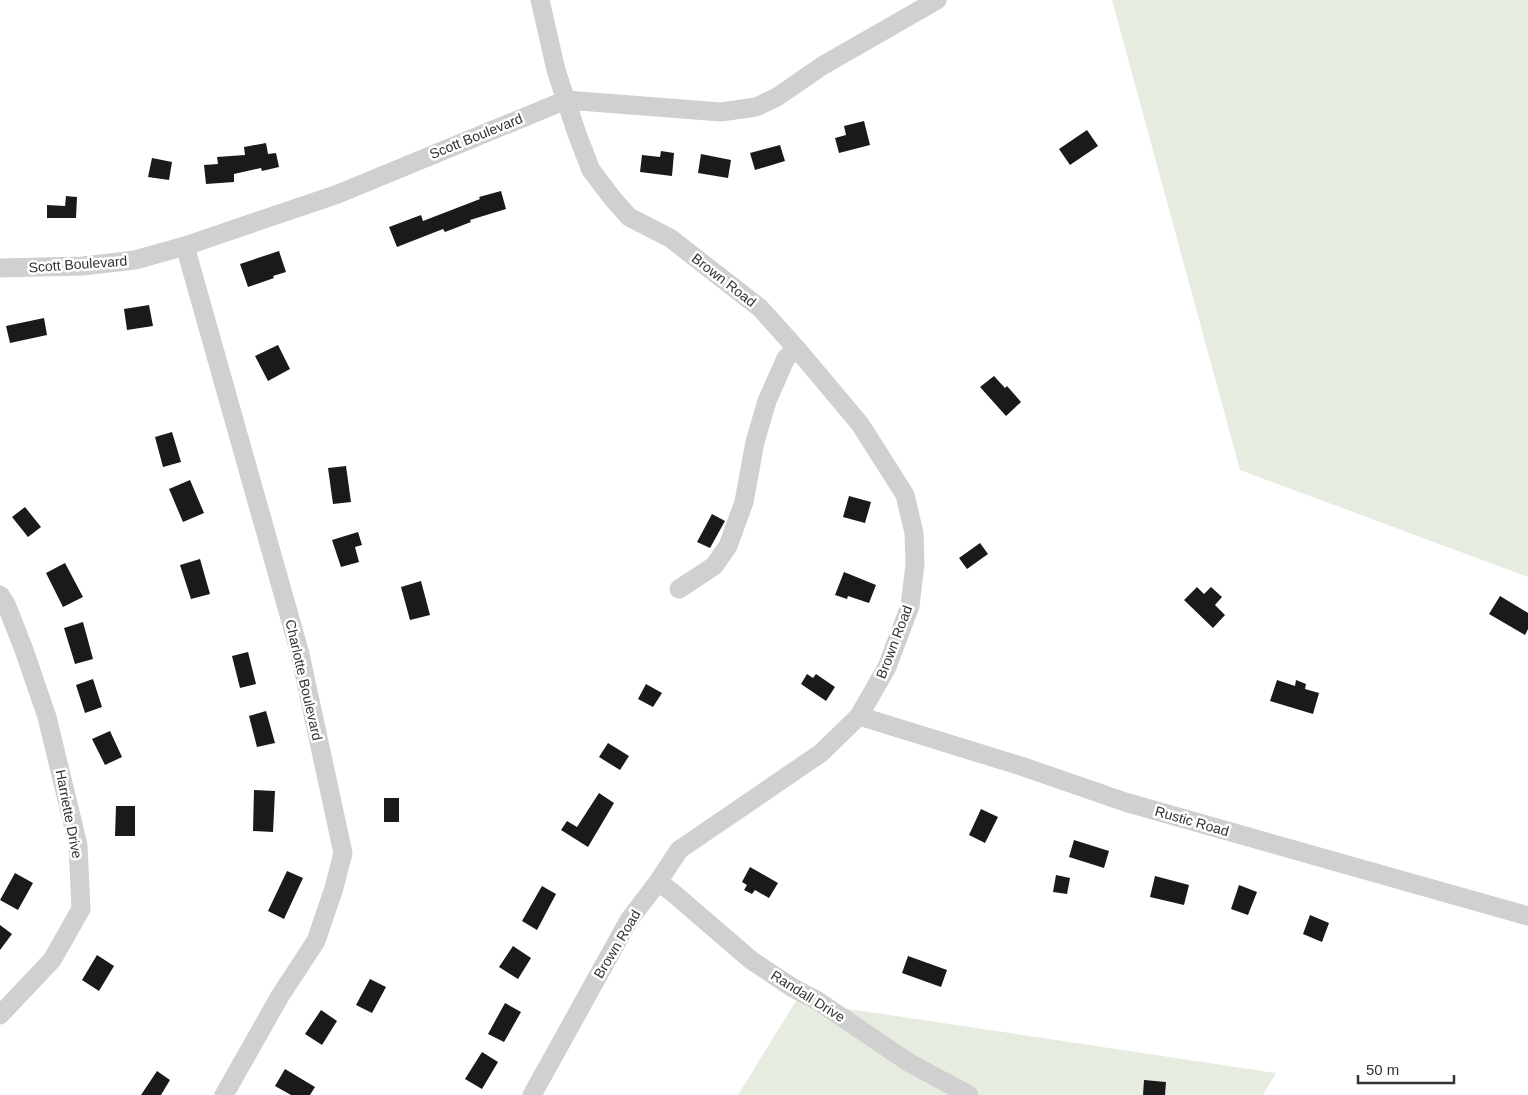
<svg xmlns="http://www.w3.org/2000/svg" width="1528" height="1095" font-family="Helvetica,sans-serif">
  <style>
    .green { fill: #e6ecdf }
    .building { fill: #1a1a1a }
    .lines { fill: none; stroke-linecap: round; stroke-linejoin: round }
    .minor { stroke: #d0d0d0; stroke-width: 19 }
    .labels { text-anchor: middle; stroke-width: 5; stroke-linejoin: round; paint-order: stroke }
    .street-label { font-size: 14px; fill: #333; stroke: #fff }
  </style>
  <rect width="100%" height="100%" fill="#fff"/>
  <path class="green" d="M 1112,0 L 1528,0 L 1528,577 L 1240,470 Z
    M 796,1001 L 1276,1073 L 1263,1095 L 738,1095 Z"/>
  <path class="building" d="M 864,121 L 870,145 L 839,153 L 835,138 L 846,135 L 844,126 Z
    M 1087,130 L 1098,146 L 1070,165 L 1059,149 Z
    M 266,143 L 268,154 L 276,153 L 279,167 L 262,171 L 261,168 L 234,174 L 234,182 L 206,184 L 204,165 L 218,164 L 217,157 L 245,155 L 244,147 Z
    M 780,145 L 785,161 L 755,170 L 750,153 Z
    M 661,151 L 674,153 L 672,176 L 640,172 L 642,155 L 660,157 Z
    M 701,154 L 731,160 L 728,178 L 698,173 Z
    M 152,158 L 172,162 L 169,180 L 148,177 Z
    M 501,191 L 506,209 L 470,220 L 471,222 L 445,232 L 443,229 L 397,247 L 389,227 L 421,215 L 423,221 L 480,199 L 479,197 Z
    M 66,196 L 77,197 L 76,218 L 47,218 L 47,205 L 65,206 Z
    M 279,251 L 286,272 L 273,276 L 274,278 L 248,287 L 240,264 Z
    M 149,305 L 153,326 L 127,330 L 124,309 Z
    M 44,318 L 47,335 L 10,343 L 6,326 Z
    M 278,345 L 290,369 L 268,381 L 255,356 Z
    M 994,376 L 1005,388 L 1007,386 L 1021,402 L 1006,416 L 980,387 Z
    M 172,432 L 181,462 L 163,467 L 155,437 Z
    M 346,466 L 351,502 L 333,504 L 328,468 Z
    M 190,480 L 204,513 L 183,522 L 169,489 Z
    M 849,496 L 871,502 L 865,523 L 843,517 Z
    M 25,507 L 41,527 L 28,537 L 12,517 Z
    M 712,514 L 725,521 L 710,548 L 697,542 Z
    M 358,532 L 362,545 L 355,547 L 359,562 L 341,567 L 332,540 Z
    M 980,543 L 988,554 L 967,569 L 959,558 Z
    M 200,559 L 210,594 L 191,599 L 180,565 Z
    M 65,563 L 83,597 L 63,607 L 46,573 Z
    M 844,572 L 876,585 L 869,603 L 848,596 L 847,599 L 835,595 Z
    M 421,581 L 430,615 L 410,620 L 401,587 Z
    M 1197,587 L 1204,594 L 1211,587 L 1222,597 L 1215,605 L 1225,615 L 1213,628 L 1184,600 Z
    M 1500,596 L 1528,613 L 1528,629 L 1525,635 L 1489,614 Z
    M 83,622 L 93,659 L 75,664 L 64,628 Z
    M 248,652 L 256,684 L 240,688 L 232,656 Z
    M 807,674 L 813,678 L 816,674 L 835,687 L 826,701 L 801,684 Z
    M 93,679 L 102,707 L 85,713 L 76,685 Z
    M 1277,680 L 1295,686 L 1296,680 L 1306,684 L 1305,689 L 1319,693 L 1313,714 L 1270,701 Z
    M 646,684 L 662,693 L 653,707 L 638,699 Z
    M 266,711 L 275,743 L 257,747 L 249,716 Z
    M 110,731 L 122,757 L 105,765 L 92,739 Z
    M 608,743 L 629,756 L 620,770 L 599,757 Z
    M 254,790 L 275,791 L 273,832 L 253,831 Z
    M 599,793 L 614,803 L 588,847 L 561,830 L 567,821 L 577,827 Z
    M 384,798 L 399,798 L 399,822 L 384,822 Z
    M 116,806 L 135,806 L 135,836 L 115,836 Z
    M 981,809 L 998,817 L 985,843 L 969,835 Z
    M 1074,840 L 1109,851 L 1104,868 L 1069,857 Z
    M 750,867 L 778,883 L 769,898 L 755,890 L 752,894 L 744,890 L 747,885 L 742,882 Z
    M 287,871 L 303,878 L 284,919 L 268,911 Z
    M 15,873 L 33,883 L 18,910 L 0,900 Z
    M 1056,875 L 1070,878 L 1067,894 L 1053,892 Z
    M 1155,876 L 1189,885 L 1184,905 L 1150,897 Z
    M 1239,885 L 1257,892 L 1248,915 L 1231,909 Z
    M 542,886 L 556,894 L 537,930 L 522,921 Z
    M 1310,915 L 1329,923 L 1322,942 L 1303,934 Z
    M 0,925 L 12,934 L 0,950 Z
    M 513,946 L 531,958 L 518,979 L 499,967 Z
    M 97,955 L 114,966 L 99,991 L 82,980 Z
    M 908,956 L 947,970 L 941,987 L 902,973 Z
    M 370,979 L 386,987 L 372,1013 L 356,1005 Z
    M 505,1003 L 521,1012 L 504,1042 L 488,1034 Z
    M 321,1010 L 337,1021 L 322,1045 L 305,1034 Z
    M 482,1052 L 498,1062 L 482,1089 L 465,1079 Z
    M 285,1069 L 315,1087 L 310,1095 L 291,1095 L 275,1086 Z
    M 157,1071 L 170,1080 L 161,1095 L 141,1095 Z
    M 1144,1080 L 1166,1082 L 1165,1095 L 1143,1095 Z"/>
  <g class="lines">
    <path class="minor" d="M 185,246 L 300,654 L 343,853 L 334,888 L 316,941 L 280,996 L 224,1095
      M 0,268 L 83,266 L 135,260 L 185,246 L 338,194 L 566,100 L 721,112 L 756,107 L 777,97 L 822,66 L 937,0
      M 679,589 L 714,566 L 728,546 L 744,502 L 755,442 L 767,401 L 786,358 L 797,349
      M 0,595 L 6,604 L 24,650 L 47,717 L 78,845 L 81,909 L 52,960 L 0,1015
      M 859,716 L 1021,766 L 1125,802 L 1528,916
      M 658,882 L 672,892 L 751,960 L 793,988 L 818,1001 L 908,1062 L 969,1095
      M 532,1095 L 629,920 L 658,882 L 679,850 L 821,753 L 859,716 L 887,667 L 910,606 L 915,564 L 914,533 L 905,495 L 860,424 L 797,349 L 760,308 L 670,238 L 629,217 L 613,199 L 591,170 L 577,134 L 556,70 L 540,0"/>
  </g>
  <g class="labels">
    <g class="street-label">
      <text transform="translate(476 136) rotate(-22)" y="5">Scott Boulevard</text>
      <text transform="translate(78 264) rotate(-4)" y="5">Scott Boulevard</text>
      <text transform="translate(724 280) rotate(38)" y="5">Brown Road</text>
      <text transform="translate(894 642) rotate(-69)" y="5">Brown Road</text>
      <text transform="translate(304 680) rotate(77)" y="5">Charlotte Boulevard</text>
      <text transform="translate(69 814) rotate(79)" y="5">Harriette Drive</text>
      <text transform="translate(1192 821) rotate(16)" y="5">Rustic Road</text>
      <text transform="translate(617 944) rotate(-59)" y="5">Brown Road</text>
      <text transform="translate(808 996) rotate(32)" y="5">Randall Drive</text>
    </g>
  </g>
  <path d="M1358 1075v8h96v-8" fill="none" stroke="#333333" stroke-width="2.5"/>
  <text x="1366" y="1075" font-size="15" fill="#333333" stroke="#ffffff" stroke-width="4" paint-order="stroke">50 m</text>
</svg>
